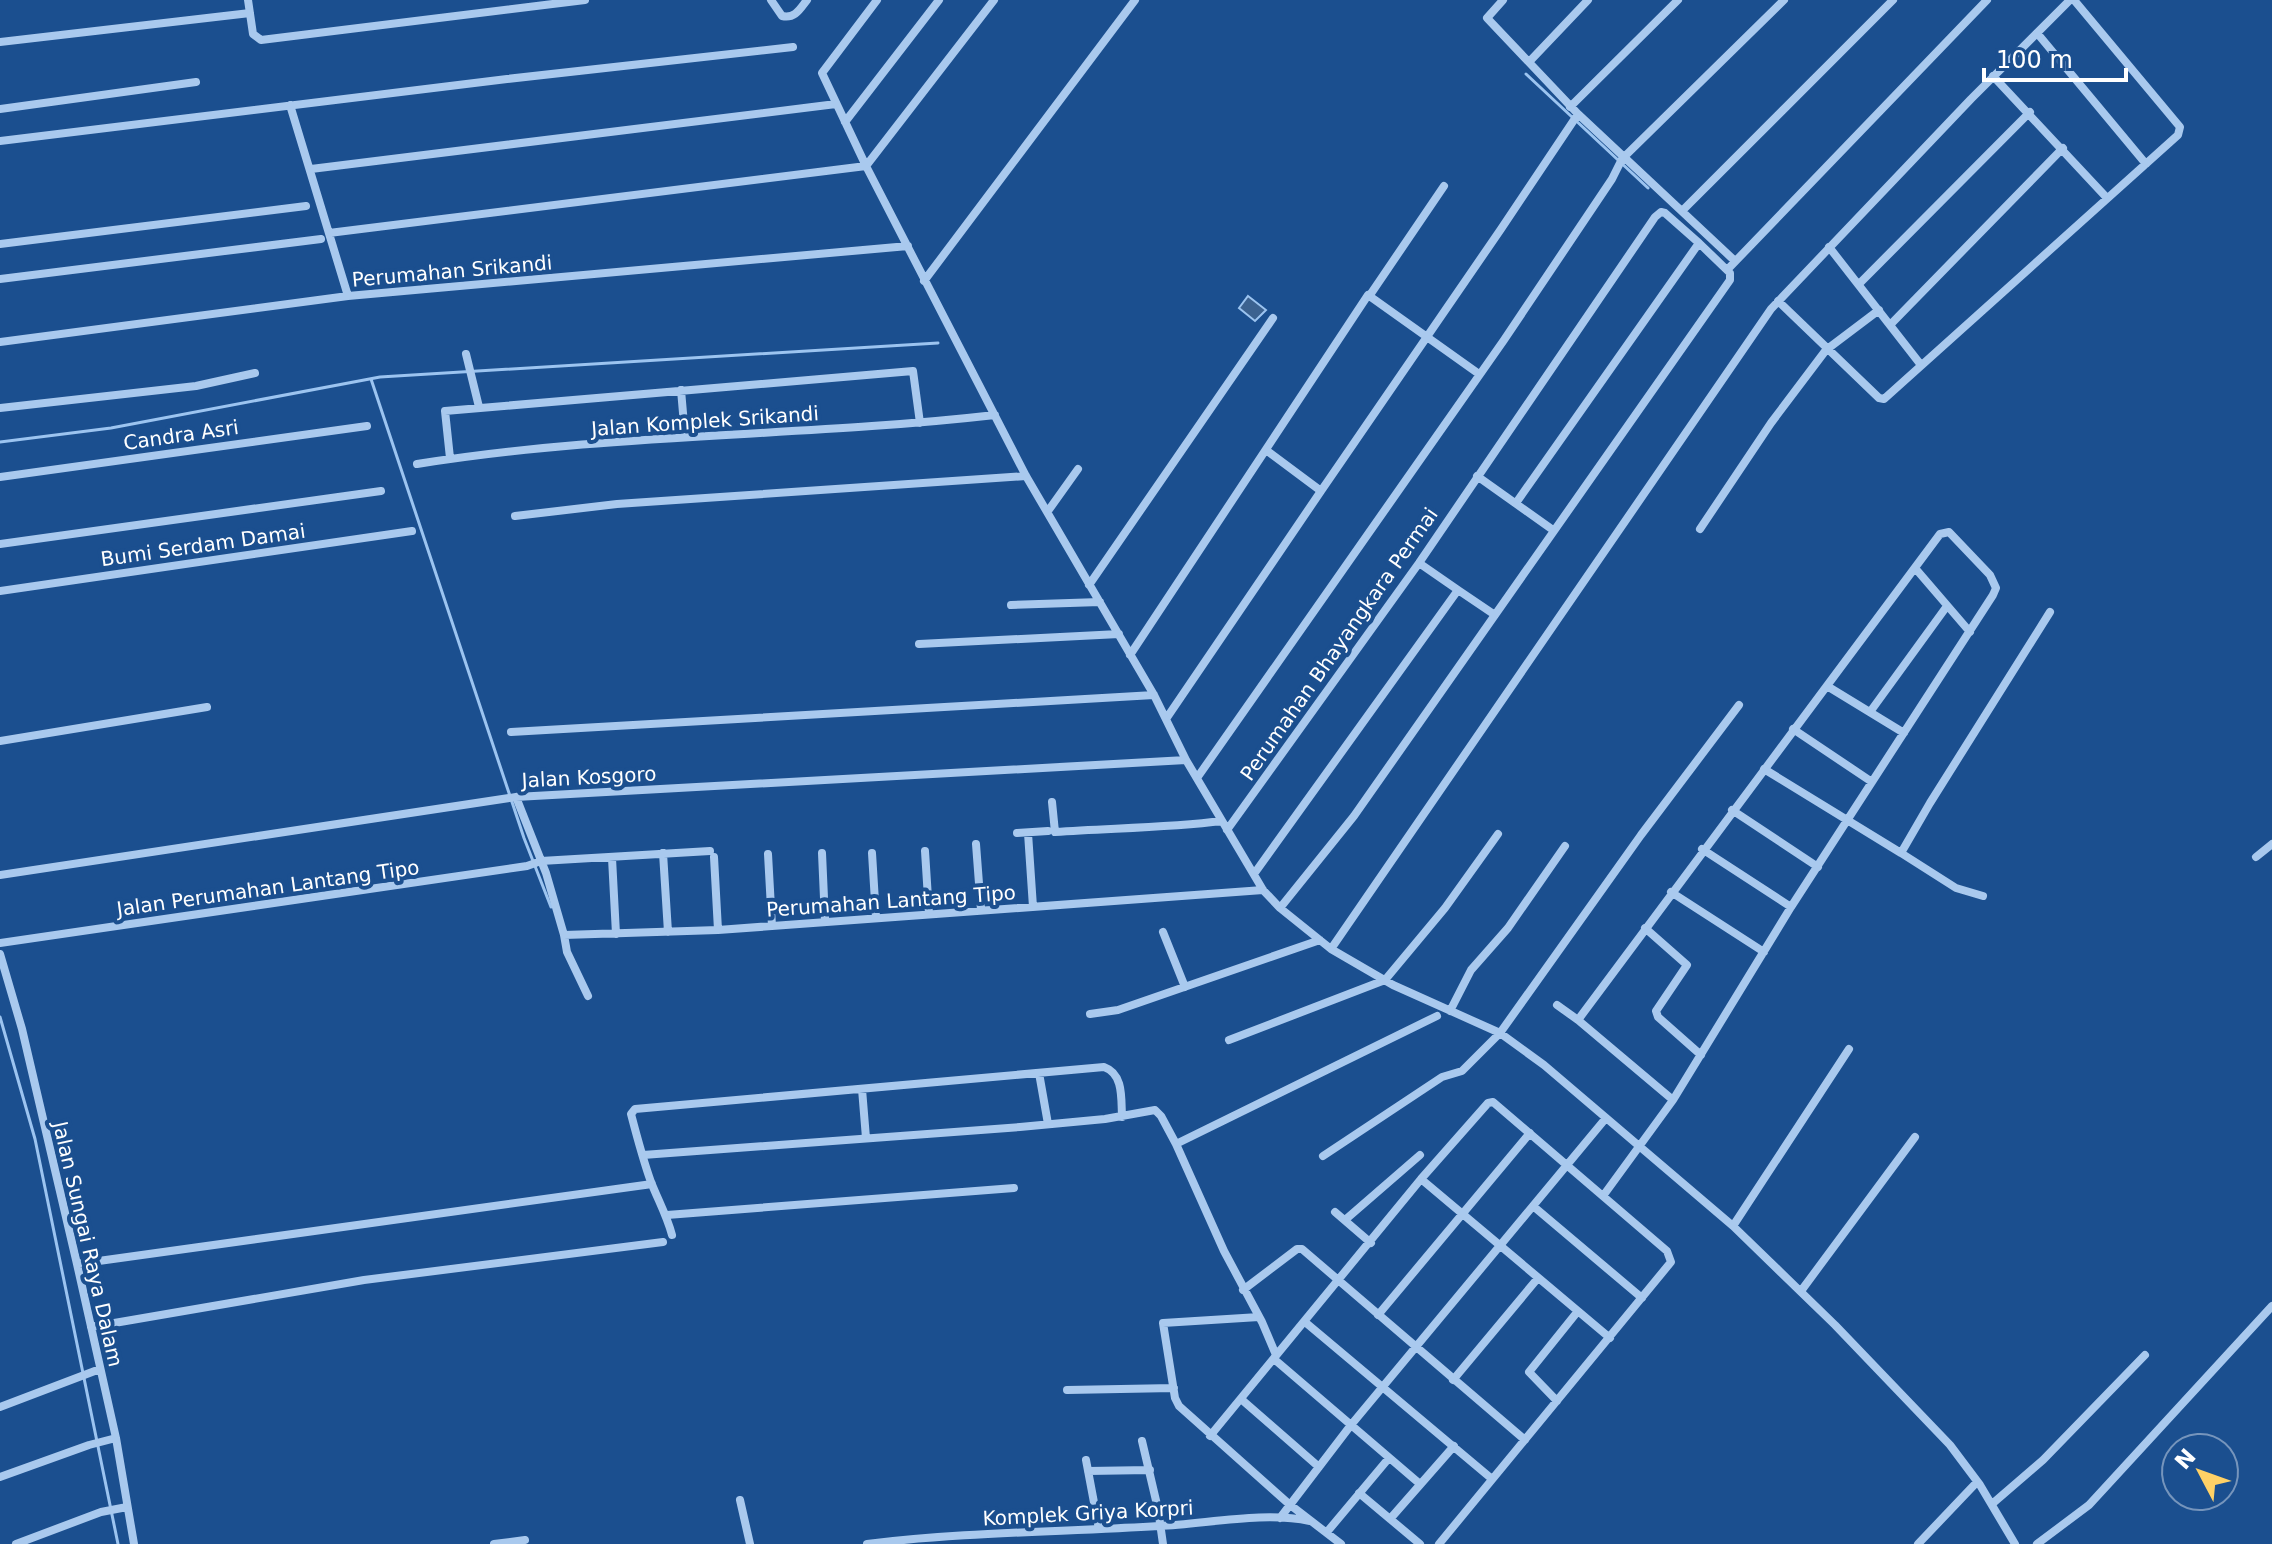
<svg xmlns="http://www.w3.org/2000/svg" width="2272" height="1544" font-family="'DejaVu Sans',sans-serif">
  <style>
    .water { fill: #3c6290; stroke: #9cc4f0; stroke-width: 2 }
    .lines { fill: none; stroke-linecap: round; stroke-linejoin: round }
    .stream { stroke: #9cc4f0; stroke-width: 3 }
    .minor { stroke: #a9c9ee; stroke-width: 8 }
    .labels { text-anchor: middle; stroke-width: 8; stroke-linejoin: round; paint-order: stroke }
    .street-label { font-size: 20px; fill: #fff; stroke: #1b4f8f }
  </style>
  <rect width="100%" height="100%" fill="#1b4f8f"/>
  <path class="water" d="M 1248,296 L 1266,310 L 1255,321 L 1239,308 Z"/>
  <g class="lines">
    <path class="stream" d="M 1526,74 L 1648,188
      M 371,379 L 524,838 L 551,907
      M 0,442 L 111,428 L 380,377 L 938,343
      M 0,1017 L 35,1139 L 118,1544"/>
    <path class="minor" d="M 248,0 L 253,34 L 261,40 L 585,0
      M 771,0 L 782,16 C 795,19 800,9 807,0
      M 994,0 L 866,166 L 1026,476 L 1154,695 L 1186,760 L 1263,890 L 1280,908 L 1331,949 L 1393,985 L 1500,1033 L 1544,1065 L 1733,1226 L 1835,1325 L 1950,1445 L 1980,1485 L 2015,1544
      M 2037,33 L 2146,164
      M 0,42 L 250,13
      M 1529,62 L 1588,0
      M 1993,76 L 2107,198
      M 290,105 L 348,296
      M 1570,107 L 1678,0
      M 0,109 L 196,82
      M 1578,114 L 1735,261
      M 845,122 L 939,0
      M 0,141 L 507,79 L 793,47
      M 311,169 L 836,104
      M 1683,210 L 1893,0
      M 329,233 L 866,166 L 822,73 L 877,0
      M 0,244 L 306,206
      M 1829,247 L 1921,365
      M 1727,270 L 1987,0
      M 0,279 L 321,239
      M 924,281 L 1135,0
      M 1859,284 L 2030,112
      M 1370,295 L 1444,186
      M 1778,301 L 1879,398 L 1884,399 L 2178,135 L 2180,127 L 2074,0
      M 1891,324 L 2063,148
      M 0,342 L 348,296 L 908,246
      M 466,354 L 479,407
      M 681,390 L 685,436
      M 0,408 L 196,386 L 255,373
      M 450,458 L 445,411 L 913,371 L 920,423
      M 417,464 C 608,433 803,437 995,415
      M 1477,476 L 1553,530
      M 0,477 L 367,426
      M 1321,491 L 1501,229 L 1578,114 L 1487,18 L 1503,0
      M 1048,511 L 1078,469
      M 515,516 L 617,504 L 1026,476
      M 1700,529 L 1771,423 L 1826,350 L 1879,310
      M 0,544 L 381,491
      M 1915,568 L 1970,632
      M 1089,585 L 1273,318
      M 1458,590 L 1495,615
      M 0,591 L 412,531
      M 1011,605 L 1100,602
      M 919,644 L 1119,634
      M 1130,655 L 1368,295 L 1479,374
      M 1827,686 L 1904,733
      M 1870,712 L 1947,606
      M 1166,719 L 1321,491 L 1266,450
      M 1793,729 L 1872,782
      M 511,732 L 1154,695
      M 0,741 L 207,707
      M 1764,769 L 1901,853 L 1930,803 L 2050,612
      M 1197,778 L 1504,340 L 1612,179 L 1622,159 L 1784,0
      M 516,797 L 546,873 L 564,935 L 718,930 L 1263,890
      M 1052,802 L 1055,832 C 1111,828 1166,828 1222,821
      M 1732,810 L 1818,867
      M 1227,830 L 1419,563 L 1655,217 L 1661,212 L 1665,213 L 1699,243
      M 1017,833 L 1048,831
      M 1028,833 L 1033,907
      M 976,844 L 981,910
      M 1702,849 L 1791,907
      M 925,851 L 929,914
      M 663,853 L 668,932
      M 822,853 L 825,921
      M 872,853 L 876,918
      M 1901,853 L 1956,888 L 1983,896
      M 768,854 L 772,926
      M 714,857 L 718,930
      M 2256,857 L 2272,844
      M 612,858 L 616,934
      M 1254,874 L 1458,590 L 1419,563
      M 0,875 L 516,797 L 1186,760
      M 1671,892 L 1764,952
      M 1280,908 L 1354,816 L 1730,280 L 1730,273 L 1699,243 L 1516,503
      M 1645,928 L 1687,965 L 1656,1011 L 1658,1017 L 1701,1055
      M 1163,932 L 1185,987
      M 564,935 L 567,952 L 588,996
      M 0,943 L 527,866 L 541,861 L 710,851
      M 1331,949 L 1771,309 L 1971,99 L 2070,0
      M 0,954 L 22,1029 L 77,1264 L 116,1438 L 134,1544
      M 1557,1005 L 1578,1020 L 1940,534 L 1949,532 L 1990,575 L 1996,588 L 1993,595 L 1791,907 L 1673,1100
      M 1450,1011 L 1471,970 L 1508,928 L 1565,846
      M 1090,1014 L 1118,1010 L 1320,940
      M 1578,1020 L 1673,1100 L 1603,1196
      M 1229,1040 L 1385,980 L 1445,908 L 1498,834
      M 1039,1073 L 1048,1124
      M 862,1089 L 866,1138
      M 1176,1144 L 1437,1016
      M 643,1155 L 1020,1127 L 1105,1119 L 1155,1110 L 1161,1116 L 1176,1144 L 1224,1251 L 1262,1322 L 1276,1355
      M 1323,1156 L 1442,1077 L 1462,1071 L 1500,1033 L 1641,835 L 1739,705
      M 1421,1179 L 1610,1338
      M 1533,1206 L 1642,1298
      M 1335,1212 L 1371,1243
      M 667,1215 L 1014,1188
      M 1345,1220 L 1420,1155
      M 1733,1226 L 1849,1049
      M 672,1235 C 667,1216 658,1200 651,1182 C 643,1160 637,1137 631,1114 L 635,1109 L 1104,1067 C 1124,1074 1121,1099 1122,1117
      M 77,1264 L 652,1184
      M 1243,1290 L 1297,1249 L 1302,1249 L 1525,1440
      M 1801,1291 L 1915,1137
      M 1378,1315 L 1530,1133
      M 1259,1317 L 1163,1323 L 1175,1398 L 1179,1406 L 1289,1504 L 1341,1544
      M 1305,1322 L 1492,1479
      M 91,1327 L 364,1280 L 663,1242
      M 1274,1359 L 1420,1484
      M 1453,1380 L 1538,1278
      M 1067,1390 L 1174,1388
      M 1241,1399 L 1319,1467
      M 1557,1401 L 1529,1372 L 1578,1311
      M 0,1407 L 100,1369
      M 1210,1436 L 1421,1179 L 1488,1103 L 1493,1102 L 1667,1251 L 1671,1262 L 1439,1544
      M 1142,1441 L 1158,1509 L 1163,1544
      M 1086,1460 L 1099,1529
      M 1088,1471 L 1150,1470
      M 0,1477 L 89,1445 L 116,1438
      M 1359,1493 L 1420,1544
      M 740,1500 L 750,1544
      M 1992,1504 L 2043,1460 L 2145,1355
      M 1280,1518 L 1351,1425 L 1606,1118
      M 1390,1519 L 1454,1446
      M 1327,1532 L 1389,1458
      M 16,1544 L 101,1512 L 127,1507
      M 494,1544 L 525,1540
      M 867,1544 C 964,1532 1062,1532 1159,1526 C 1206,1524 1264,1511 1310,1521
      M 1918,1544 L 1977,1482
      M 2037,1544 L 2089,1505 L 2272,1306"/>
  </g>
  <g class="labels">
    <g class="street-label">
      <text transform="translate(452 271) rotate(-5)" y="7">Perumahan Srikandi</text>
      <text transform="translate(705 421) rotate(-4)" y="7">Jalan Komplek Srikandi</text>
      <text transform="translate(181 435) rotate(-8)" y="7">Candra Asri</text>
      <text transform="translate(203 545) rotate(-8)" y="7">Bumi Serdam Damai</text>
      <text transform="translate(1339 644) rotate(-55)" y="7">Perumahan Bhayangkara Permai</text>
      <text transform="translate(589 777) rotate(-3)" y="7">Jalan Kosgoro</text>
      <text transform="translate(268 888) rotate(-8)" y="7">Jalan Perumahan Lantang Tipo</text>
      <text transform="translate(891 901) rotate(-4)" y="7">Perumahan Lantang Tipo</text>
      <text transform="translate(88 1244) rotate(77)" y="7">Jalan Sungai Raya Dalam</text>
      <text transform="translate(1088 1513) rotate(-3)" y="7">Komplek Griya Korpri</text>
    </g>
  </g>
  <g transform="translate(2200 1472) rotate(311)"><circle r="38" fill="#1b4f8f" stroke="#7695bc" stroke-width="2"/>
  <path d="M0-6L14 30L0 20L-14 30Z" fill="#ffd166"/>
  <text y="-12" font-size="22" font-weight="bold" text-anchor="middle" fill="#ffffff">N</text>
  </g>
  <path d="M1984 68v12h142v-12" fill="none" stroke="#ffffff" stroke-width="4"/>
  <text x="1996" y="68" font-size="24" fill="#ffffff" stroke="#1b4f8f" stroke-width="6" paint-order="stroke">100 m</text>
</svg>
